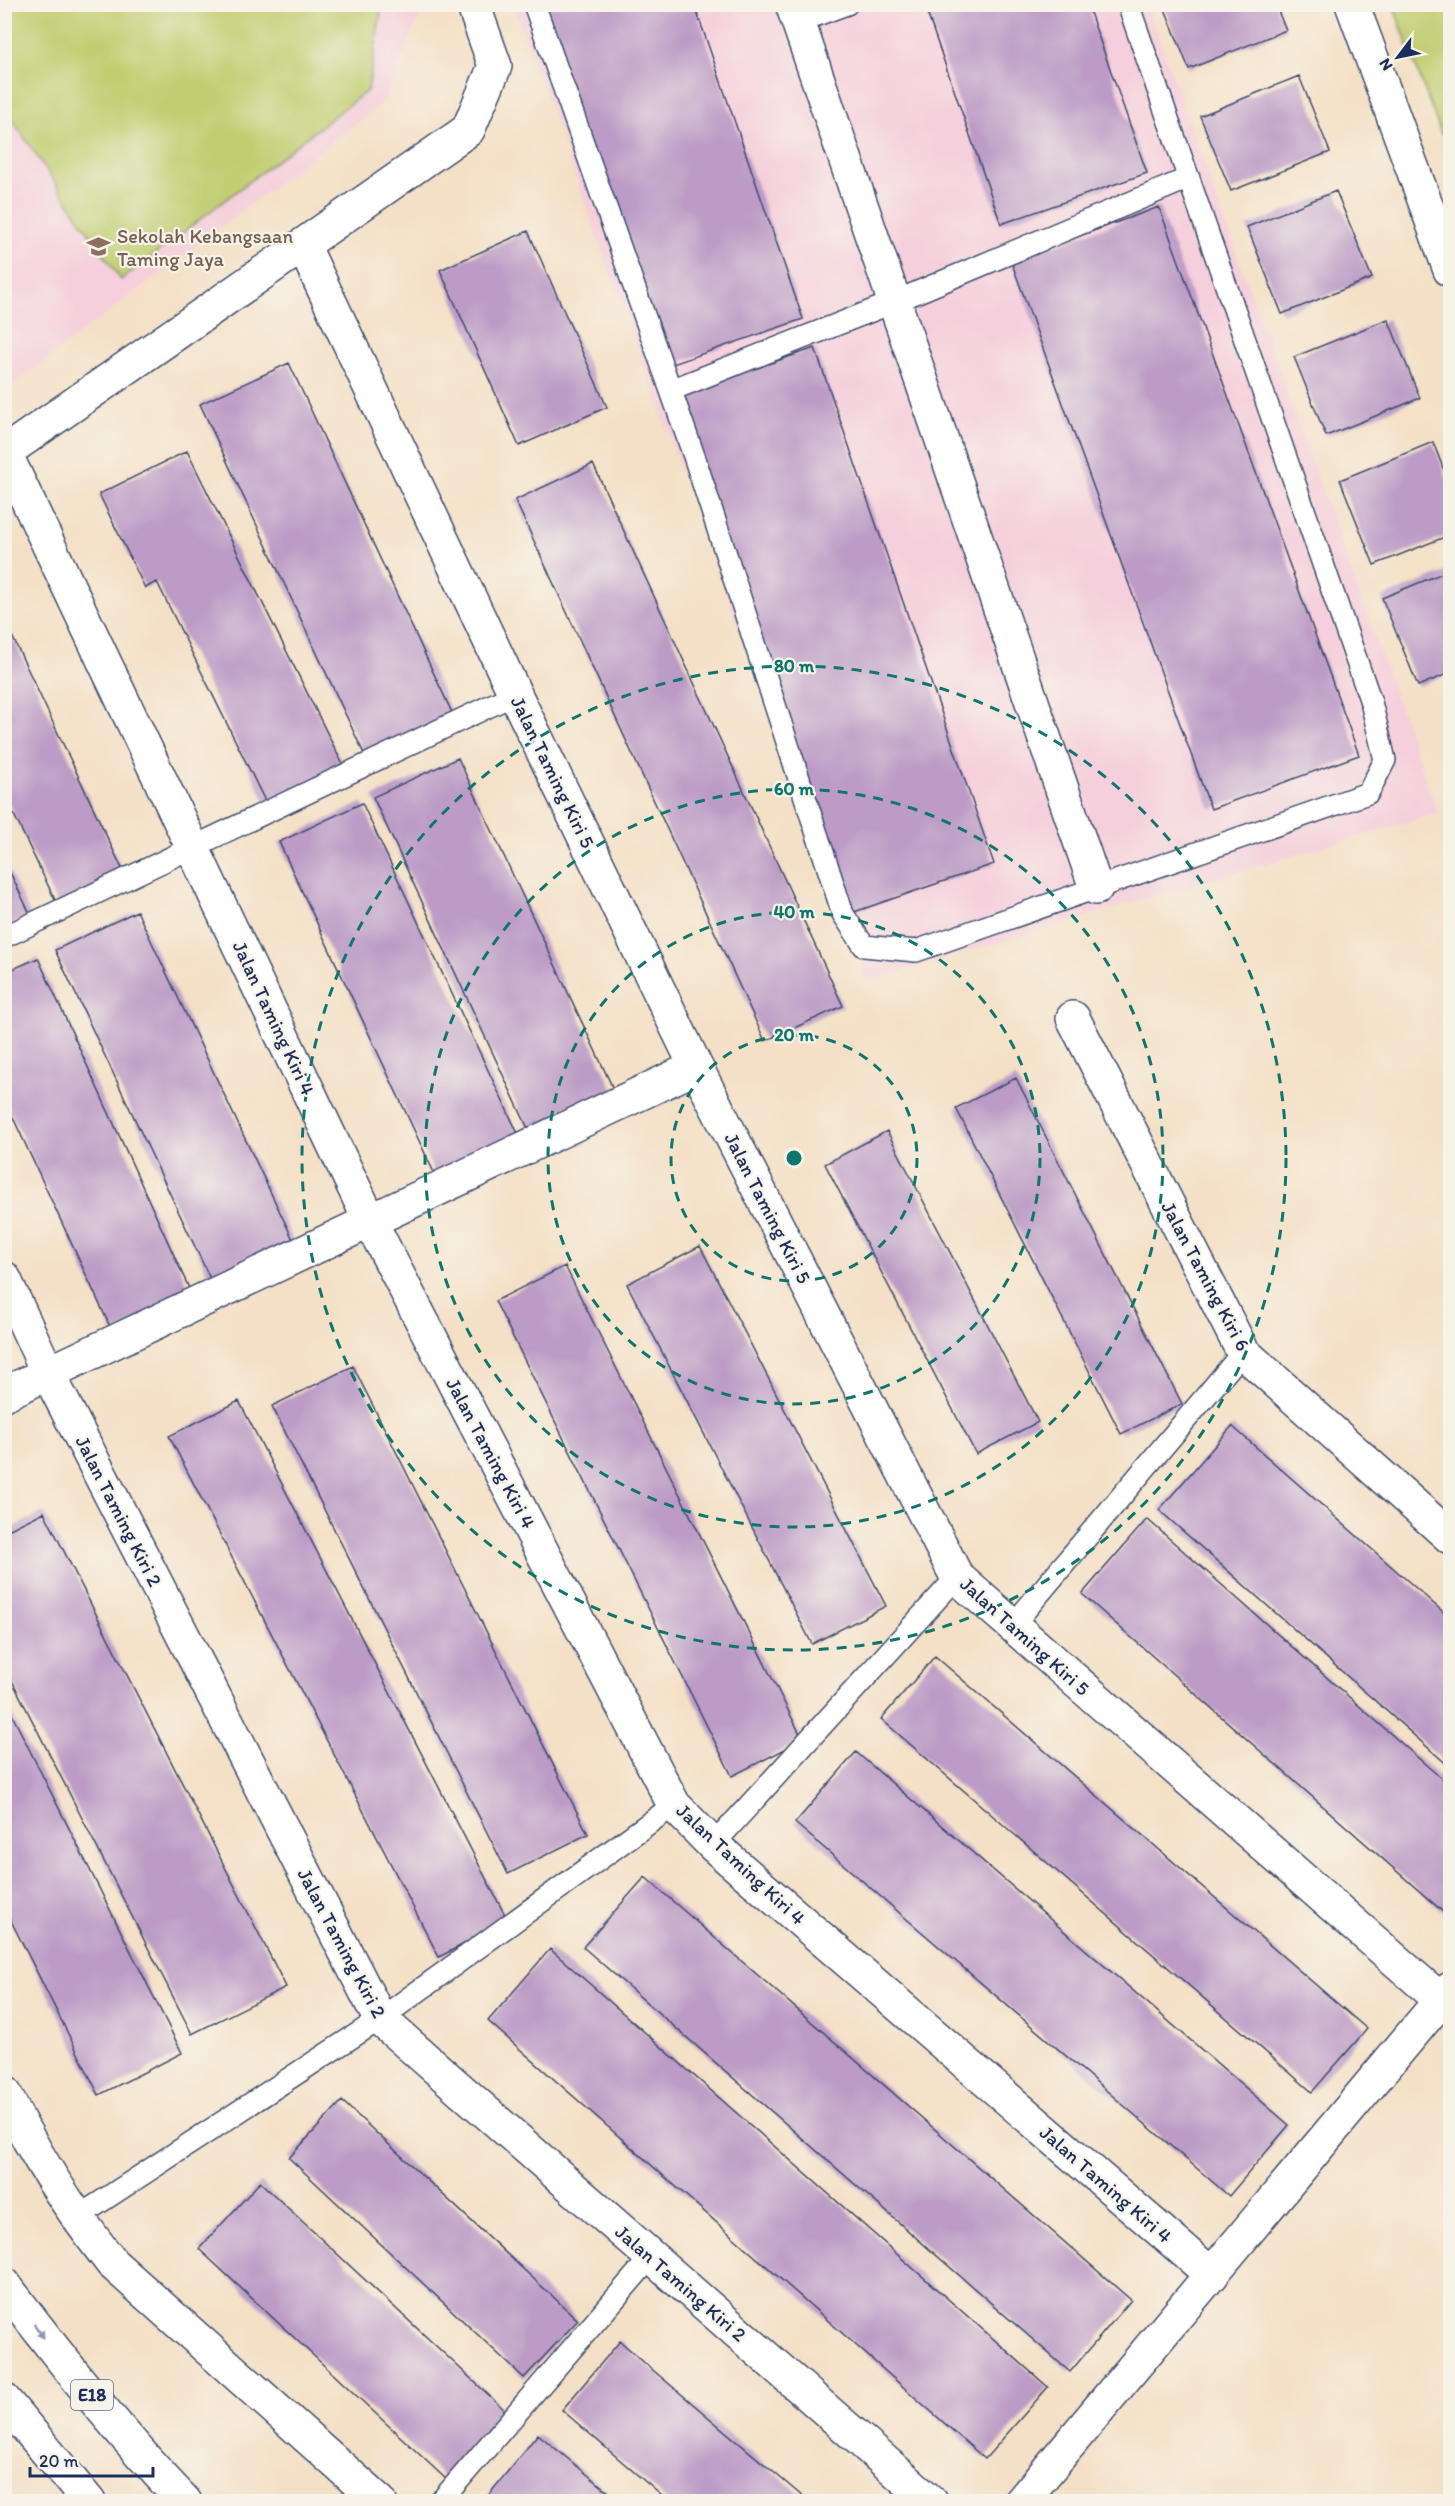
<svg xmlns="http://www.w3.org/2000/svg" width="1455" height="2506" font-family="Itim,sans-serif">
  <style>
    .built { fill: #f5cfdb }
    .green { fill: #c0cd6f; stroke: #6e7e66; stroke-width: 1.5 }
    .building { fill: #bc9bc6 }
    .lines { fill: none; stroke-linecap: round; stroke-linejoin: round }
    .lane-casing { stroke: #3c4a6e; stroke-width: 24 }
    .street-casing { stroke: #3c4a6e; stroke-width: 36 }
    .highway-casing { stroke: #3c4a6e; stroke-width: 36 }
    .lane { stroke: #fff; stroke-width: 21 }
    .street { stroke: #fff; stroke-width: 33 }
    .highway { stroke: #fff; stroke-width: 33 }
    .oneway { fill: #8d97ae }
    .ring { fill: none; stroke: #0f766e; stroke-width: 3; stroke-dasharray: 10 8 }
    .labels { text-anchor: middle; stroke-width: 4.5; stroke-linejoin: round; paint-order: stroke }
    .shield { fill: #f7f3e8; stroke: #5d6a87; stroke-width: 1.5 }
    .shield-label { font-size: 18px; font-weight: bold; fill: #1b2f5e }
    .education-label { font-size: 20px; fill: #785e54; stroke: #f7f3e8; text-anchor: start }
    .street-label { font-size: 20px; fill: #1b2f5e; stroke: #f7f3e8 }
    .centre { fill: #0f766e; stroke: #f7f3e8; stroke-width: 3 }
    .ring-label { font-size: 18px; text-anchor: middle; font-weight: bold; fill: #0f766e; stroke: #f7f3e8; stroke-width: 4.5; stroke-linejoin: round; paint-order: stroke }
  </style>
  <rect width="100%" height="100%" fill="#f7f3e8"/>
  <filter id="ink" filterUnits="userSpaceOnUse"><feTurbulence type="fractalNoise" baseFrequency=".0167" numOctaves="2"/><feDisplacementMap in="SourceGraphic" scale="12" xChannelSelector="R" yChannelSelector="G"/><feConvolveMatrix kernelMatrix="1 2 1 2 8 2 1 2 1" color-interpolation-filters="sRGB"/></filter>
  <filter id="wash" filterUnits="userSpaceOnUse"><feTurbulence type="fractalNoise" baseFrequency=".008" numOctaves="4" result="noise"/><feDisplacementMap in="SourceGraphic" scale="24" xChannelSelector="R" yChannelSelector="G"/><feGaussianBlur stdDeviation="1.35" result="paint"/><feColorMatrix in="noise" values="0 0 0 0 0 0 0 0 0 0 0 0 0 0 0 0 0 1.4 0 .05"/><feComposite in="paint" operator="in"/></filter>
  <g filter="url(#wash)">
    <rect width="100%" height="100%" fill="#f4e0c6"/>
    <path class="built" d="M 5,5 L 420,5 L 422,10 L 383,103 L 5,391 Z
      M 513,5 L 1147,5 L 1438,813 L 867,981 Z"/>
    <path class="green" d="M 4,5 L 5,4 L 382,5 L 368,90 L 121,280 L 5,109 Z
      M 1393,5 L 1450,5 L 1450,130 L 1441,134 Z"/>
    <g id="blocks">
      <path class="building" d="M 538,4 L 694,4 L 803,319 L 664,367 Z
        M 924,4 L 1087,4 L 1147,173 L 1001,224 Z
        M 1163,4 L 1275,4 L 1286,30 L 1189,69 Z
        M 1299,76 L 1330,152 L 1231,191 L 1200,116 Z
        M 1336,191 L 1372,278 L 1282,314 L 1247,227 Z
        M 1159,207 L 1359,755 L 1211,809 L 1011,261 Z
        M 528,231 L 607,407 L 519,446 L 440,270 Z
        M 1388,319 L 1420,398 L 1326,436 L 1294,357 Z
        M 815,348 L 994,864 L 854,912 L 675,396 Z
        M 289,363 L 454,717 L 366,758 L 200,404 Z
        M 1433,442 L 1450,486 L 1450,535 L 1374,565 L 1340,480 Z
        M 187,451 L 344,767 L 267,805 L 157,582 L 145,588 L 99,494 Z
        M 593,464 L 843,1006 L 765,1041 L 515,500 Z
        M 1450,570 L 1450,673 L 1418,686 L 1382,598 Z
        M 4,619 L 125,875 L 58,906 L 4,794 Z
        M 458,758 L 617,1097 L 532,1137 L 373,797 Z
        M 362,803 L 521,1140 L 437,1179 L 279,842 Z
        M 4,860 L 31,916 L 4,928 Z
        M 137,911 L 297,1248 L 214,1287 L 55,950 Z
        M 38,958 L 193,1297 L 113,1333 L 4,1098 L 4,973 Z
        M 1016,1078 L 1182,1404 L 1121,1434 L 956,1108 Z
        M 887,1131 L 1038,1422 L 976,1454 L 825,1164 Z
        M 700,1246 L 886,1606 L 812,1644 L 627,1284 Z
        M 565,1266 L 803,1740 L 732,1776 L 495,1301 Z
        M 353,1366 L 588,1834 L 508,1874 L 272,1406 Z
        M 239,1401 L 508,1921 L 439,1957 L 169,1436 Z
        M 1232,1426 L 1450,1618 L 1450,1767 L 1159,1510 Z
        M 44,1512 L 286,1987 L 192,2034 L 4,1665 L 4,1532 Z
        M 1147,1519 L 1450,1786 L 1450,1918 L 1082,1594 Z
        M 935,1656 L 1367,2029 L 1312,2092 L 881,1719 Z
        M 4,1699 L 182,2053 L 99,2095 L 4,1907 Z
        M 856,1752 L 1289,2125 L 1229,2196 L 795,1823 Z
        M 645,1877 L 1131,2300 L 1070,2372 L 583,1947 Z
        M 550,1949 L 1048,2387 L 985,2459 L 488,2021 Z
        M 342,2101 L 578,2320 L 524,2378 L 289,2158 Z
        M 260,2182 L 509,2414 L 447,2480 L 199,2249 Z
        M 620,2341 L 648,2366 L 809,2502 L 669,2502 L 562,2410 Z
        M 538,2434 L 567,2458 L 621,2502 L 483,2502 Z"/>
    </g>
  </g>
  <g filter="url(#ink)">
    <use href="#blocks" fill-opacity="0" stroke="#3c4a6e" stroke-width="1.5"/>
    <g class="lines">
      <defs>
        <path id="lane" d="M 534,4 L 694,456 L 843,914 L 864,946 L 916,951 L 1368,793 L 1385,760 L 1371,702 L 1128,4
          M 798,22 L 847,4
          M 671,390 L 894,302 L 1189,178
          M 4,937 L 515,694
          M 1012,1626 L 1243,1352
          M 713,1845 L 957,1577
          M 76,2218 L 380,2019 L 674,1805
          M 440,2502 L 651,2257"/>
        <path id="street" d="M 792,4 L 1096,888
          M 1352,4 L 1450,270
          M 303,245 L 515,694 L 696,1067 L 957,1577 L 1450,2008
          M 4,453 L 468,130 L 495,66 L 473,4
          M 5,453 L 370,1221 L 674,1805 L 713,1845 L 1212,2275
          M 1073,1018 L 1243,1352 L 1450,1537
          M 4,1278 L 48,1373 L 380,2019 L 931,2502
          M 4,1394 L 696,1067
          M 4,2092 C 34,2154 70,2210 112,2263 L 380,2502
          M 1021,2502 L 1450,1989"/>
        <path id="highway" d="M 4,2284 C 60,2359 120,2434 185,2502
          M 4,2400 L 89,2502"/>
      </defs>
      <use href="#lane" class="lane-casing"/>
      <use href="#street" class="street-casing"/>
      <use href="#highway" class="highway-casing"/>
      <use href="#lane" class="lane"/>
      <use href="#street" class="street"/>
      <use href="#highway" class="highway"/>
    </g>
    <defs><path id="oneway-solid" d="M-6-.8H1V-3.2L6.5 0L1 3.2V.8H-6Z" transform="scale(1.5)"/></defs>
    <use class="oneway" href="#oneway-solid" transform="translate(39 2331) rotate(54)"/>
  </g>
  <g class="ring">
    <circle cx="794" cy="1158" r="123"/>
    <circle cx="794" cy="1158" r="246"/>
    <circle cx="794" cy="1158" r="369"/>
    <circle cx="794" cy="1158" r="492"/>
  </g>
  <defs>
    <symbol id="school-bare" viewBox="-9 -9 18 18"><path d="M0-5L7-2L0 1L-7-2ZM-4 1L0 2.5L4 1V4Q0 6-4 4Z" fill="#8d6e63" stroke="#f7f3e8" stroke-width="2.5" paint-order="stroke"/></symbol>
  </defs>
  <g fill-rule="evenodd">
    <use href="#school-bare" x="82" y="230" width="33" height="33"/>
  </g>
  <g class="labels">
    <rect class="shield" x="71" y="2380" width="42" height="30" rx="4.5"/>
    <g class="shield-label">
      <text x="92" y="2401">E18</text>
    </g>
    <g class="education-label">
      <text x="117" y="243">Sekolah Kebangsaan<tspan x="117" dy="23">Taming Jaya</tspan></text>
    </g>
    <g class="street-label">
      <text transform="translate(553 772) rotate(64)" y="7">Jalan Taming Kiri 5</text>
      <text transform="translate(274 1018) rotate(65)" y="7">Jalan Taming Kiri 4</text>
      <text transform="translate(768 1208) rotate(63)" y="7">Jalan Taming Kiri 5</text>
      <text transform="translate(1206 1276) rotate(62)" y="7">Jalan Taming Kiri 6</text>
      <text transform="translate(491 1453) rotate(62)" y="7">Jalan Taming Kiri 4</text>
      <text transform="translate(119 1511) rotate(63)" y="7">Jalan Taming Kiri 2</text>
      <text transform="translate(1025 1636) rotate(42)" y="7">Jalan Taming Kiri 5</text>
      <text transform="translate(741 1864) rotate(43)" y="7">Jalan Taming Kiri 4</text>
      <text transform="translate(342 1943) rotate(62)" y="7">Jalan Taming Kiri 2</text>
      <text transform="translate(1106 2184) rotate(41)" y="7">Jalan Taming Kiri 4</text>
      <text transform="translate(681 2283) rotate(41)" y="7">Jalan Taming Kiri 2</text>
    </g>
  </g>
  <circle cx="794" cy="1158" r="9" class="centre"/>
  <g class="ring-label">
    <text x="794" y="672">80 m</text>
    <text x="794" y="795">60 m</text>
    <text x="794" y="918">40 m</text>
    <text x="794" y="1041">20 m</text>
  </g>
  <rect width="1455" height="2506" fill="none" stroke="#f7f3e8" stroke-width="24"/>
  <g transform="translate(1398 57) rotate(238)" stroke="#f7f3e8" stroke-width="4.5" paint-order="stroke">
  <path d="M0-4.5L10 22L0 15L-10 22Z" fill="#1b2f5e"/>
  <text y="-9" font-size="16" font-weight="bold" text-anchor="middle" fill="#1b2f5e">N</text>
  </g>
  <path d="M30 2467v9h123v-9" fill="none" stroke="#1b2f5e" stroke-width="3"/>
  <text x="39" y="2467" font-size="18" fill="#1b2f5e" stroke="#f7f3e8" stroke-width="4.5" paint-order="stroke">20 m</text>
</svg>
